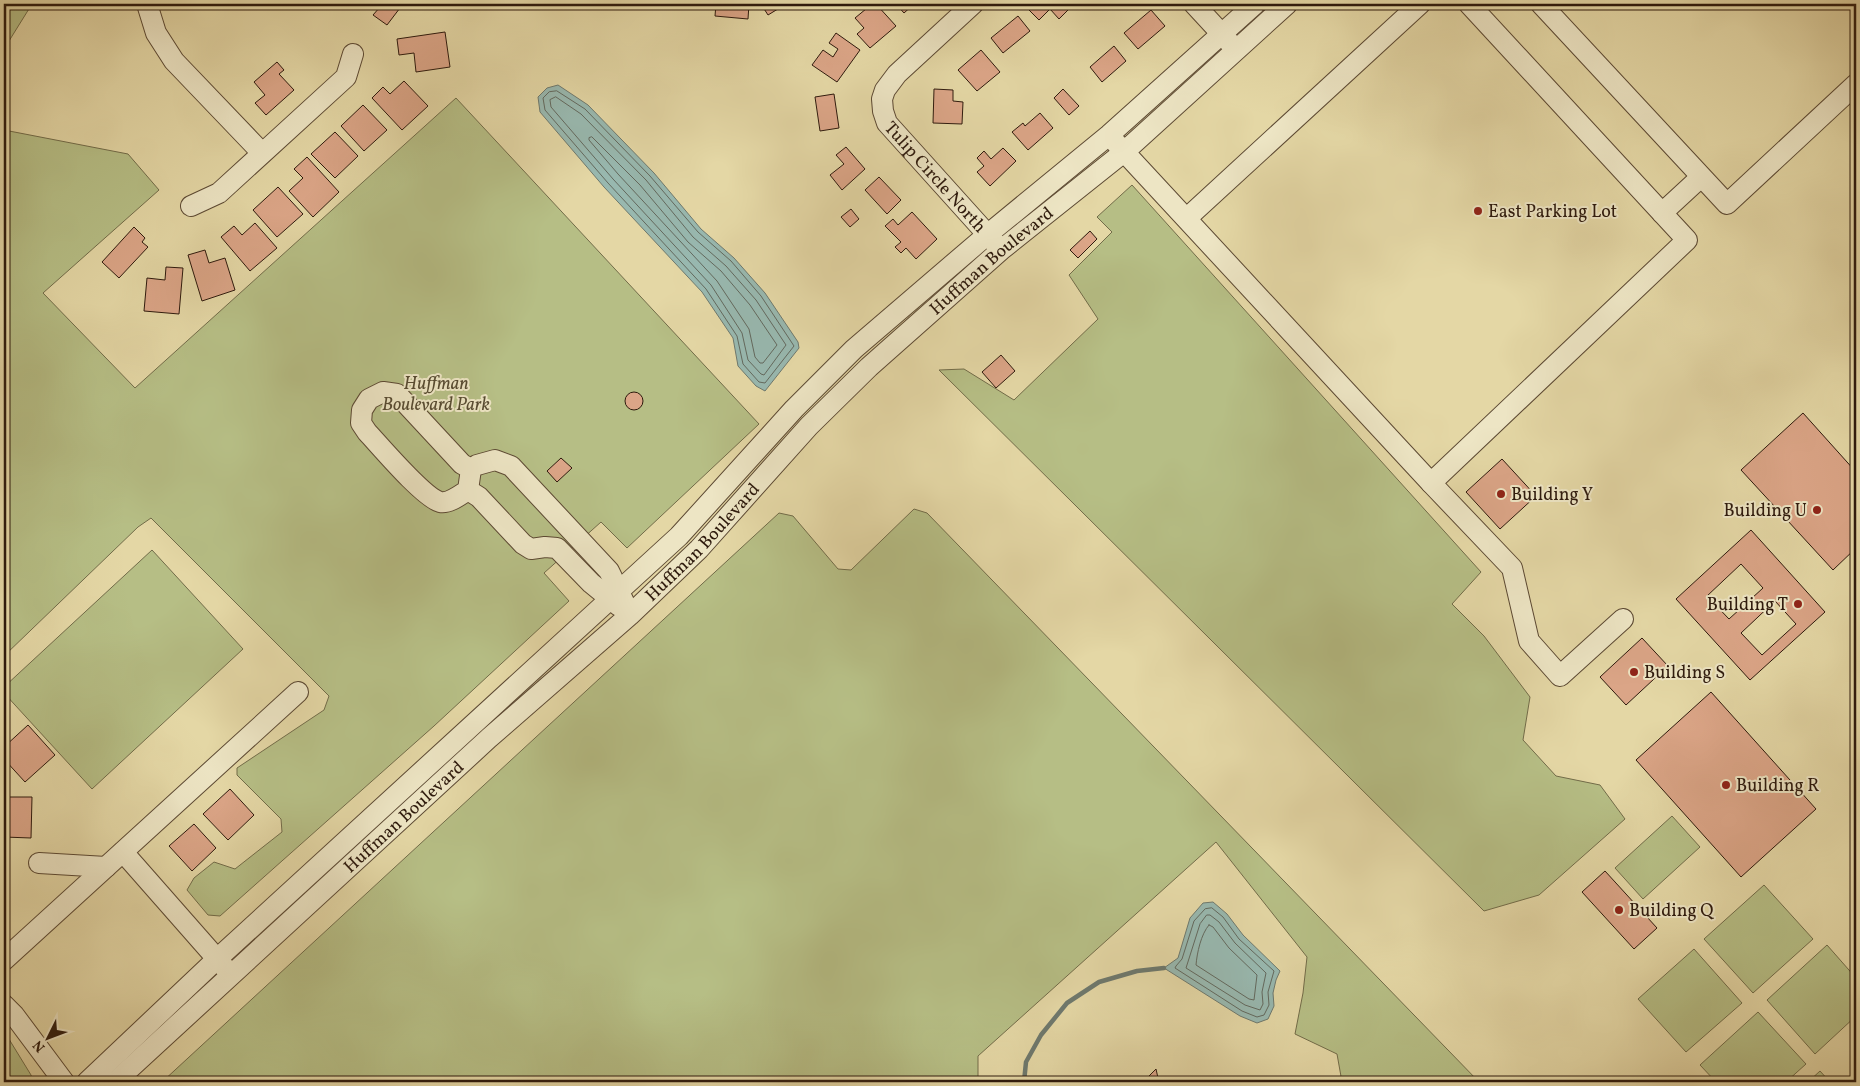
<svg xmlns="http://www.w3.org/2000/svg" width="1860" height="1086" font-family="Vollkorn,serif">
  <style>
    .green { fill: #b6be85; stroke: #726c49 }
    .water { fill: #98b8af; stroke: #6e796e }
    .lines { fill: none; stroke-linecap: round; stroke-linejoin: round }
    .shore { stroke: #63695e; stroke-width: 1 }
    .stream { stroke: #6e796e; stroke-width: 4.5 }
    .building { fill: #dba587; stroke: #2e1a0d; fill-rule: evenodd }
    .minor-casing { stroke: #5c4933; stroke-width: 22 }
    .minor { stroke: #ede5c4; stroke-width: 20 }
    .poi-dot { fill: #8f2418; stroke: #ede5c4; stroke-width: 2 }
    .labels { text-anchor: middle; stroke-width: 4; stroke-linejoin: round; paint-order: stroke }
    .street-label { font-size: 18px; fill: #2e1a0d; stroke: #ede5c4 }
    .poi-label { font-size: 18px; fill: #2e1a0d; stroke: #ede5c4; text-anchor: start }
    .park-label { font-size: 18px; font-style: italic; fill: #574b31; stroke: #ede5c4 }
  </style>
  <rect width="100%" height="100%" fill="#e4d7a5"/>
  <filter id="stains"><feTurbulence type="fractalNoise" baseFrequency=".004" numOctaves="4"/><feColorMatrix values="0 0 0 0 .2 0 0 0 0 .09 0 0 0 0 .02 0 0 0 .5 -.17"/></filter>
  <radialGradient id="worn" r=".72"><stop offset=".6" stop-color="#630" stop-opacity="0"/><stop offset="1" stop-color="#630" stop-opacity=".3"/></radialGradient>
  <path class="green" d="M 4,4 L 32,4 L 4,49 Z
    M 456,98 L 759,424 L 627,548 L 601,522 L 544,573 L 569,601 L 434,726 L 220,916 L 208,915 L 187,890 L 194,878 L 214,862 L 235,869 L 282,832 L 281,819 L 237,775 L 237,768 L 324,710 L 329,696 L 151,518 L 138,527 L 4,656 L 4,130 L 128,154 L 159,190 L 43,293 L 135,388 Z
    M 1132,185 L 1481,572 L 1452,604 L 1484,636 L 1530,697 L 1523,740 L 1556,776 L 1600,785 L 1625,819 L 1539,895 L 1484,911 L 939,370 L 964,369 L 1014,400 L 1098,319 L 1069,275 L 1112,232 L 1097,217 Z
    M 914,509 L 927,513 L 1479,1082 L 1342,1082 L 1337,1054 L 1295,1034 L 1303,993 L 1307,957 L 1216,842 L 978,1056 L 978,1082 L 162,1082 L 779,513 L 793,516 L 838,569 L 851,570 Z
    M 152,550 L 243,649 L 92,789 L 4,693 L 4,687 Z
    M 1672,816 L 1700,847 L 1643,899 L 1615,868 Z
    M 1764,885 L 1813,939 L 1753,993 L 1704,939 Z
    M 1827,945 L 1856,978 L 1856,1016 L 1815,1054 L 1767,1000 Z
    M 1694,949 L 1742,1003 L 1686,1052 L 1638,999 Z
    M 1758,1012 L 1806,1064 L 1786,1082 L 1716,1082 L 1700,1065 Z
    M 4,1031 L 31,1075 L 33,1082 L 4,1082 Z
    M 1820,1071 L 1830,1082 L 1808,1082 Z"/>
  <path class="water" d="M 558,85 L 588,105 L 654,173 L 701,229 L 734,258 L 765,293 L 798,342 L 799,348 L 765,391 L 756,386 L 738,366 L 733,338 L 702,292 L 604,187 L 540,112 L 538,97 L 547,88 Z
    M 1213,902 L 1227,914 L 1243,935 L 1280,971 L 1276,980 L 1273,993 L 1274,1006 L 1268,1019 L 1257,1023 L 1240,1016 L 1164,968 L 1178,958 L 1190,918 L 1203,903 Z"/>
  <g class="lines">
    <path class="shore" d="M 557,91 L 585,109 L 650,176 L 698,232 L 731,261 L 761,296 L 794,346 L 765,383 L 759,382 L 743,364 L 737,336 L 706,289 L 608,183 L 545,110 L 543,98 L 549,92 Z
      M 556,97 L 581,114 L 646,180 L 693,237 L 726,266 L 756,300 L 786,345 L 764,375 L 761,374 L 748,360 L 742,333 L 711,285 L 613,179 L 551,107 L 550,100 Z
      M 592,137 L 640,185 L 688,242 L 721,271 L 750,305 L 777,345 L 763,363 L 760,363 L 755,357 L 749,329 L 717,281 L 618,174 L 589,140 L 589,138 Z
      M 1212,908 L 1223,917 L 1239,939 L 1274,971 L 1268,992 L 1269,1005 L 1264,1015 L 1257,1017 L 1242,1011 L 1175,968 L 1176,966 L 1182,959 L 1194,921 L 1205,909 Z
      M 1207,915 L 1210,915 L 1219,922 L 1235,943 L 1266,973 L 1262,992 L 1263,1004 L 1260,1010 L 1245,1005 L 1186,968 L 1200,924 Z
      M 1209,925 L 1213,927 L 1229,948 L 1257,975 L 1254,1000 L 1249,999 L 1196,965 C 1197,953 1201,934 1209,925 Z"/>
    <path class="stream" d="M 1024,1082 L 1026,1062 L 1041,1035 L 1067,1003 L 1099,982 L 1137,971 L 1164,968"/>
  </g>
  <path class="building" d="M 375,4 L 403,4 L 387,25 L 373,15 L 380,7 Z
    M 716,4 L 749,4 L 748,19 L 715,16 Z
    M 761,4 L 786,4 L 768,15 Z
    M 872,4 L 876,4 L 896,26 L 870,48 L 857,34 L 864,28 L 855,18 Z
    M 896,4 L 914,4 L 904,13 Z
    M 1030,4 L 1070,4 L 1072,6 L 1059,19 L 1050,9 L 1039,20 L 1026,7 Z
    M 1151,10 L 1165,26 L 1138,49 L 1124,33 Z
    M 1018,16 L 1030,31 L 1003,53 L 991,38 Z
    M 445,32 L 450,67 L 416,72 L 414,53 L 399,55 L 397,39 Z
    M 836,33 L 860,50 L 837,82 L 812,65 L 823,50 L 833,57 L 838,49 L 829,43 Z
    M 1114,46 L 1126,61 L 1102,82 L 1090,67 Z
    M 981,50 L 1000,72 L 977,91 L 958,70 Z
    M 277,62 L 284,70 L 279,74 L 294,90 L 266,115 L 255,103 L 265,95 L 254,82 Z
    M 404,81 L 428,106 L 402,130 L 372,98 L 383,87 L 390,94 Z
    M 934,89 L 953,90 L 953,101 L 963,102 L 962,124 L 933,123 Z
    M 1063,89 L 1079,106 L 1069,115 L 1054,98 Z
    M 834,94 L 839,128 L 820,131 L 815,97 Z
    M 363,105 L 387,130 L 364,151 L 341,126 Z
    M 1040,113 L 1053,128 L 1028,150 L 1012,132 L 1023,123 L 1025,126 Z
    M 335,132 L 358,156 L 335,178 L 311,154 Z
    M 846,147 L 865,169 L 842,190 L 830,175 L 844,164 L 836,155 Z
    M 1003,148 L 1016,161 L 990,186 L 977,172 L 984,166 L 977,158 L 984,151 L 991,159 Z
    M 307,157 L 339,192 L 313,217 L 289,191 L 303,178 L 294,169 Z
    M 879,177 L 901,200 L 887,214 L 865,190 Z
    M 278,187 L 303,214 L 277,237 L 253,210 Z
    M 851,209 L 859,219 L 850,227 L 841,217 Z
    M 912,212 L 937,239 L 916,259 L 906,248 L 901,253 L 895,247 L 901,242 L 885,226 L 893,219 L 898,225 Z
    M 255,223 L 277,248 L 250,271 L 221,237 L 234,226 L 242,235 Z
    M 134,227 L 145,238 L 142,242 L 148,247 L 119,278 L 102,262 Z
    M 1090,231 L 1097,239 L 1078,258 L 1070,250 Z
    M 205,250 L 209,263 L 225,258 L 235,290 L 202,301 L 188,255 Z
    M 166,267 L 183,268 L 179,314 L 144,311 L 147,278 L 165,280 Z
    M 1001,355 L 1015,371 L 996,388 L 982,372 Z
    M625 401a9 9 0 1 1 18 0a9 9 0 1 1-18 0Z
    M 1803,413 L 1856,472 L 1856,548 L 1833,570 L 1741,470 Z
    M 561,458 L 572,468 L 557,482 L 547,471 Z
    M 1502,459 L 1536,496 L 1500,529 L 1466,492 Z
    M 1751,530 L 1825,612 L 1750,680 L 1676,599 ZM 1741,564 L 1763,588 L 1729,619 L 1707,596 ZM 1775,601 L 1796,624 L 1762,655 L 1741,633 Z
    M 1642,638 L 1668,666 L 1626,705 L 1600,677 Z
    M 1711,692 L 1816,809 L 1741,877 L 1636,760 Z
    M 28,725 L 55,755 L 25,782 L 4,759 L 4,747 Z
    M 230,789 L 254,815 L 228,840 L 203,814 Z
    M 4,797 L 32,797 L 31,838 L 4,837 Z
    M 194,824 L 216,848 L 192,871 L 169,846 Z
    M 1605,871 L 1657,928 L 1634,949 L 1582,892 Z
    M 1156,1069 L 1158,1078 L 1156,1082 L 1147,1082 L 1149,1076 Z"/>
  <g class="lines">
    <defs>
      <g id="minor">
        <path d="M 147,4 L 156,33 L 174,61 L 262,153"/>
        <path id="s1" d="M 973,4 L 897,74 L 885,90 L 882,99 L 883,111 L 887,123 L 996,244"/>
        <path d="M 1194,4 L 1230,43"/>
        <path d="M 1541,4 L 1727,204 L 1856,84"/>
        <path d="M 1116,143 L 1431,483 L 1687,240 L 1469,4"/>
        <path d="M 191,206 L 219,193 L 346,77 L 353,54"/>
        <path d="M 1662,213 L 1701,177"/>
        <path d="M 1187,218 L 1420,4"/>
        <path d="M 471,469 L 462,464 L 397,394 L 383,392 L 369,399 L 362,410 L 361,423 L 367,432 C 381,447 423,497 440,502 C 449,504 460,495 468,490 L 471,469 L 477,465 L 495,460 L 511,466 L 609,571 L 624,602"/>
        <path d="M 1431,483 L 1512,568 L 1529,641 L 1560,676 L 1623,619"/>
        <path d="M 468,490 L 479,497 L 523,544 L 531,549 L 545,547 L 557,548 L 591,583 L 619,606"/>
        <path d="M 123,852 L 225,968"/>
        <path d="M 39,863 L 106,867"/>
        <path d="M 4,960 L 298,692"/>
        <path d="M 4,1005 L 14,1015 L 64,1082"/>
        <path d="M 87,1082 L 217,959 L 679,536 L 794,409 L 854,349 L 987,235 L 1109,135 L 1255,4"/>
        <path id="s2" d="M 115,1082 L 489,738 L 630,615 L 699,549 L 809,426 L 869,367 L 1001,250 L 1124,152 L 1287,4"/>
      </g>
    </defs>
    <use href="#minor" class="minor-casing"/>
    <use href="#minor" class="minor"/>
  </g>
  <g class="poi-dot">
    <circle cx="1478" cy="211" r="5"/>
    <circle cx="1501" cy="494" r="5"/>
    <circle cx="1817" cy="510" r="5"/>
    <circle cx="1798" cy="604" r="5"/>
    <circle cx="1634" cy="672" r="5"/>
    <circle cx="1726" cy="785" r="5"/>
    <circle cx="1619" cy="910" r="5"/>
  </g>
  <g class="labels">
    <g class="street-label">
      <text dy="6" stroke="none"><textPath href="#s1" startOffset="230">Tulip Circle North</textPath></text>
      <text dy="6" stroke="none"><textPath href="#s2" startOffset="1202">Huffman Boulevard</textPath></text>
      <text dy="6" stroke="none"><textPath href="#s2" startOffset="798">Huffman Boulevard</textPath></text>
      <text dy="6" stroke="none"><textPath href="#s2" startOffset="392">Huffman Boulevard</textPath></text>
    </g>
    <g class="poi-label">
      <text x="1488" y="217">East Parking Lot</text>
      <text x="1511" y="500">Building Y</text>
      <text x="1807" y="516" text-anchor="end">Building U</text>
      <text x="1788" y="610" text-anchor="end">Building T</text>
      <text x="1644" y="678">Building S</text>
      <text x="1736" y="791">Building R</text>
      <text x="1629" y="916">Building Q</text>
    </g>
    <g class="park-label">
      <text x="436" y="389">Huffman<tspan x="436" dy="21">Boulevard Park</tspan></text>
    </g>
  </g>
  <rect width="1860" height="1086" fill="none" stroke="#e4d7a5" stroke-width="20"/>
  <rect x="5" y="5" width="1850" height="1076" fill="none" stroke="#2e1a0d" stroke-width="2.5"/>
  <rect x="10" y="10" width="1840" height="1066" fill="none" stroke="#2e1a0d"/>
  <g transform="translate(48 1038) rotate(228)" stroke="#ede5c4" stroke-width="4" paint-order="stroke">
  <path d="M0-4L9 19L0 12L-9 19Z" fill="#2e1a0d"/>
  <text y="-8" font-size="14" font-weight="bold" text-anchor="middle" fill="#2e1a0d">N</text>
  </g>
  <rect width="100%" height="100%" filter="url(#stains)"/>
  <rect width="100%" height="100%" fill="url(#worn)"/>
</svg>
